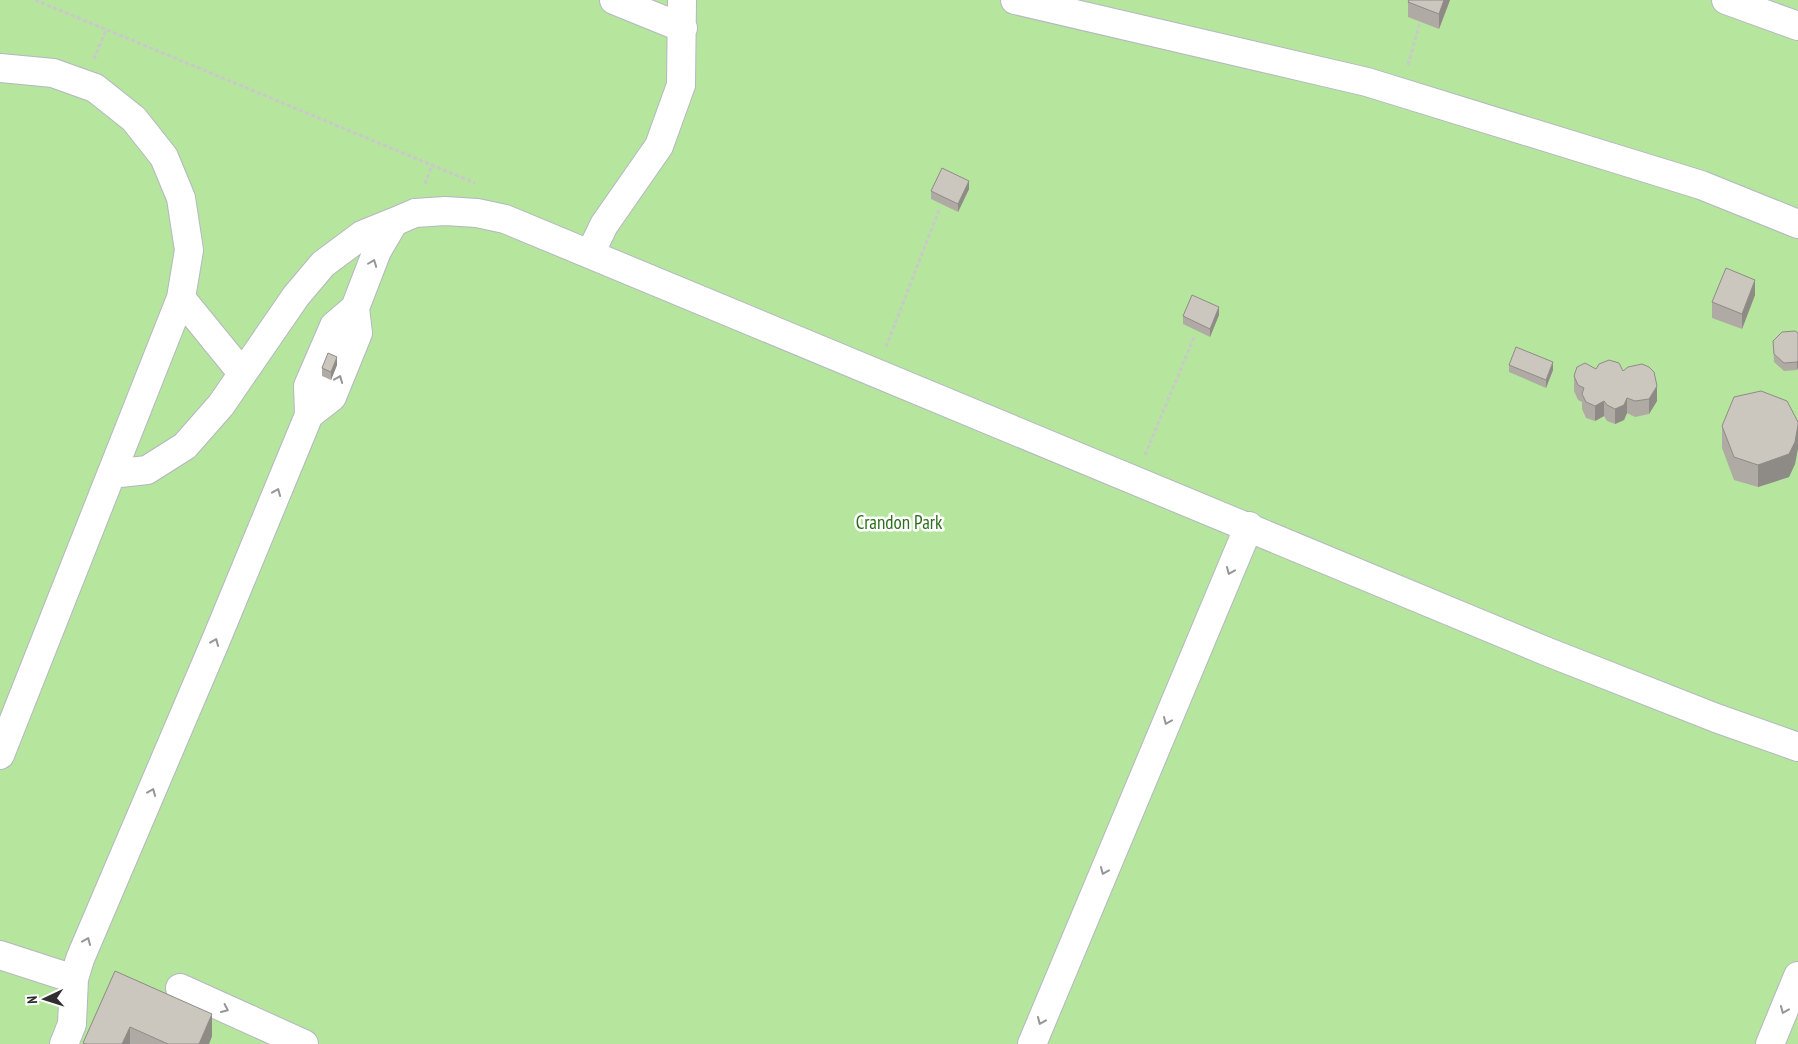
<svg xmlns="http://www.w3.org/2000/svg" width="1798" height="1044" font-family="'PT Sans Narrow',sans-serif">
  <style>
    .green { fill: #b6e59e }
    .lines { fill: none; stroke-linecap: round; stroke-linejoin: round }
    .minor-casing { stroke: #b4b7c1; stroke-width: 30 }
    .path { stroke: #c9c9c9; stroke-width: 3; stroke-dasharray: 4 2.5; stroke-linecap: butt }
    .minor { stroke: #fff; stroke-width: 28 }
    .wall { fill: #afaba4 }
    .shaded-wall { fill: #8e8b86 }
    .building { fill: #cbc7bf; stroke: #8e8b86 }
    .oneway { stroke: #969696 }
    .labels { text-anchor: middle; stroke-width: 5; stroke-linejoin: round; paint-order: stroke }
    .park-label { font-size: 19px; fill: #2c6e1b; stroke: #fff }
  </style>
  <rect width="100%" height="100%" fill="#efe9e1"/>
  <path class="green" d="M 0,0 L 1798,0 L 1798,1044 L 0,1044 Z"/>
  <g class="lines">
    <defs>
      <path id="minor" d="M 614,0 L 683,28
        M 1015,0 L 1367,82 L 1701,185 L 1798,224
        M 1726,0 L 1798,26
        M 0,68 L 53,73 L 95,88 L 134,119 L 164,157 L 181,198 L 189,250 L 181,298 L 0,755
        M 590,254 L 604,225 L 659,146 L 681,85 L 682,0
        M 181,298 L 242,373
        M 309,415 L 332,397 L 358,333 L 355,308 L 377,251 L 394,222 L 415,213 L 445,211 L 477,213 L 505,219 L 1548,652 L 1716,718 L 1798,747
        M 111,474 L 147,470 L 185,446 L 221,405 L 296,296 L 323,264 L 362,235 L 394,222
        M 0,955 L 74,979 L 80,959 L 216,640 L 309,415 L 308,386 L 334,326 L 355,308
        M 180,988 L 304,1044
        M 64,1044 L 72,1024 L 74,979
        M 1032,1044 L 1249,526
        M 1770,1044 L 1798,976"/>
    </defs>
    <use href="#minor" class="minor-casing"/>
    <path class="path" d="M 35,0 L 475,183
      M 94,59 L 106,30
      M 1408,65 L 1420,22
      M 425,184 L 432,165
      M 886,347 L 939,210
      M 1145,455 L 1195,335"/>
    <use href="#minor" class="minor"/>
  </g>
  <path class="wall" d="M 1409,0 L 1450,0 L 1439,29 L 1408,17 L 1408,2 Z
    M 969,189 L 958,212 L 931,199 L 931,191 Z
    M 1755,295 L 1742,329 L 1712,318 L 1712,302 Z
    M 1219,315 L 1210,337 L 1183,324 L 1183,316 Z
    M 1798,333 L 1798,368 L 1797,370 L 1784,371 L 1774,362 L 1773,341 Z
    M 337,365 L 331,380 L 322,376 L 322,368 Z
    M 1509,365 L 1553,370 L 1546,388 L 1509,372 Z
    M 1596,369 L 1623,371 L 1657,401 L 1649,414 L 1635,417 L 1627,413 L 1624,420 L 1615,424 L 1607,421 L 1604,416 L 1595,421 L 1586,418 L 1582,409 L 1582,402 L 1578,400 L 1574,391 L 1574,376 Z
    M 1798,422 L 1798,448 L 1795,464 L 1789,477 L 1758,487 L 1734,480 L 1722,448 L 1722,426 Z
    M 115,971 L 212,1036 L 209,1044 L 83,1044 Z"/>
  <path class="shaded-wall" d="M 1444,0 L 1450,0 L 1439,29 L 1439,14 Z
    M 969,181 L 969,189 L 958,212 L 958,204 Z
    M 1755,280 L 1755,295 L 1742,329 L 1742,314 Z
    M 1219,307 L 1219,315 L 1210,337 L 1210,329 Z
    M 337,357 L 337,365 L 331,380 L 331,372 Z
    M 1798,361 L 1798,368 L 1797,370 L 1797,362 Z
    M 1553,362 L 1553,370 L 1546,388 L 1546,380 Z
    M 1657,386 L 1657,401 L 1649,414 L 1649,399 Z
    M 1627,398 L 1627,413 L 1624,420 L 1615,424 L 1615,409 Z
    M 1604,401 L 1604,416 L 1595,421 L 1595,406 Z
    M 1798,425 L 1798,448 L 1795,464 L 1789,477 L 1758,487 L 1758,465 Z
    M 212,1014 L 212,1036 L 209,1044 L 199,1044 Z
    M 130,1027 L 130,1044 L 122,1044 Z"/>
  <path class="building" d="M 1409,0 L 1444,0 L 1439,14 L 1408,2 Z
    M 942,168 L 969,181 L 958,204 L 931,191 Z
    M 1726,268 L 1755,280 L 1742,314 L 1712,302 Z
    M 1192,295 L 1219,307 L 1210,329 L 1183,316 Z
    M 1795,331 L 1798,333 L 1798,361 L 1797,362 L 1784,363 L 1774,354 L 1773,341 L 1782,332 Z
    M 1516,347 L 1553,362 L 1546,380 L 1509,365 Z
    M 328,353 L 337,357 L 331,372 L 322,368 Z
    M 1609,360 L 1619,363 L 1623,371 L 1628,367 L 1642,364 L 1649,367 L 1654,372 L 1657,386 L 1649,399 L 1635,401 L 1627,398 L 1624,405 L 1615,409 L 1607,405 L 1604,401 L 1595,406 L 1586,402 L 1582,394 L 1584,388 L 1578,385 L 1574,376 L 1577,367 L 1585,363 L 1596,369 L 1599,364 Z
    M 1761,391 L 1787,401 L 1798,422 L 1798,425 L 1795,442 L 1789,454 L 1758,465 L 1734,457 L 1722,426 L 1734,397 Z
    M 115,971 L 212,1014 L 199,1044 L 168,1044 L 130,1027 L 122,1044 L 86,1044 L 83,1043 Z"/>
  <defs><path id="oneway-chevron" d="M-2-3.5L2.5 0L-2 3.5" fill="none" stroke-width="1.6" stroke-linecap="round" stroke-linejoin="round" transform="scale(1.25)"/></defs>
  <g class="oneway">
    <use href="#oneway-chevron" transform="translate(373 263) rotate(-69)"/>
    <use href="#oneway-chevron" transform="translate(339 379) rotate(-68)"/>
    <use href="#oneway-chevron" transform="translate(277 492) rotate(-68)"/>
    <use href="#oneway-chevron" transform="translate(1230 571) rotate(113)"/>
    <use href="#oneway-chevron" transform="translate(215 642) rotate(-67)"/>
    <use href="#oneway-chevron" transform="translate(1167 721) rotate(113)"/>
    <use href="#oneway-chevron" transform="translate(152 792) rotate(-67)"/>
    <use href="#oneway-chevron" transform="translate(1104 871) rotate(113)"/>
    <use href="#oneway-chevron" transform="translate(87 941) rotate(-67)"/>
    <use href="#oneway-chevron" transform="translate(225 1009) rotate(25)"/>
    <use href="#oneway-chevron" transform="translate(1784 1010) rotate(113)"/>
    <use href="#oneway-chevron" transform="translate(1041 1021) rotate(113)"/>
  </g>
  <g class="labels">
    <g class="park-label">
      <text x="899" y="529">Crandon Park</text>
    </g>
  </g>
  <g transform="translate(45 999) rotate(266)" stroke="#ffffff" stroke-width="4" paint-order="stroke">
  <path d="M0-4L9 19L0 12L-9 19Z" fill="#2e2e2e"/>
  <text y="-8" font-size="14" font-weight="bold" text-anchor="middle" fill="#2e2e2e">N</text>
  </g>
</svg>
